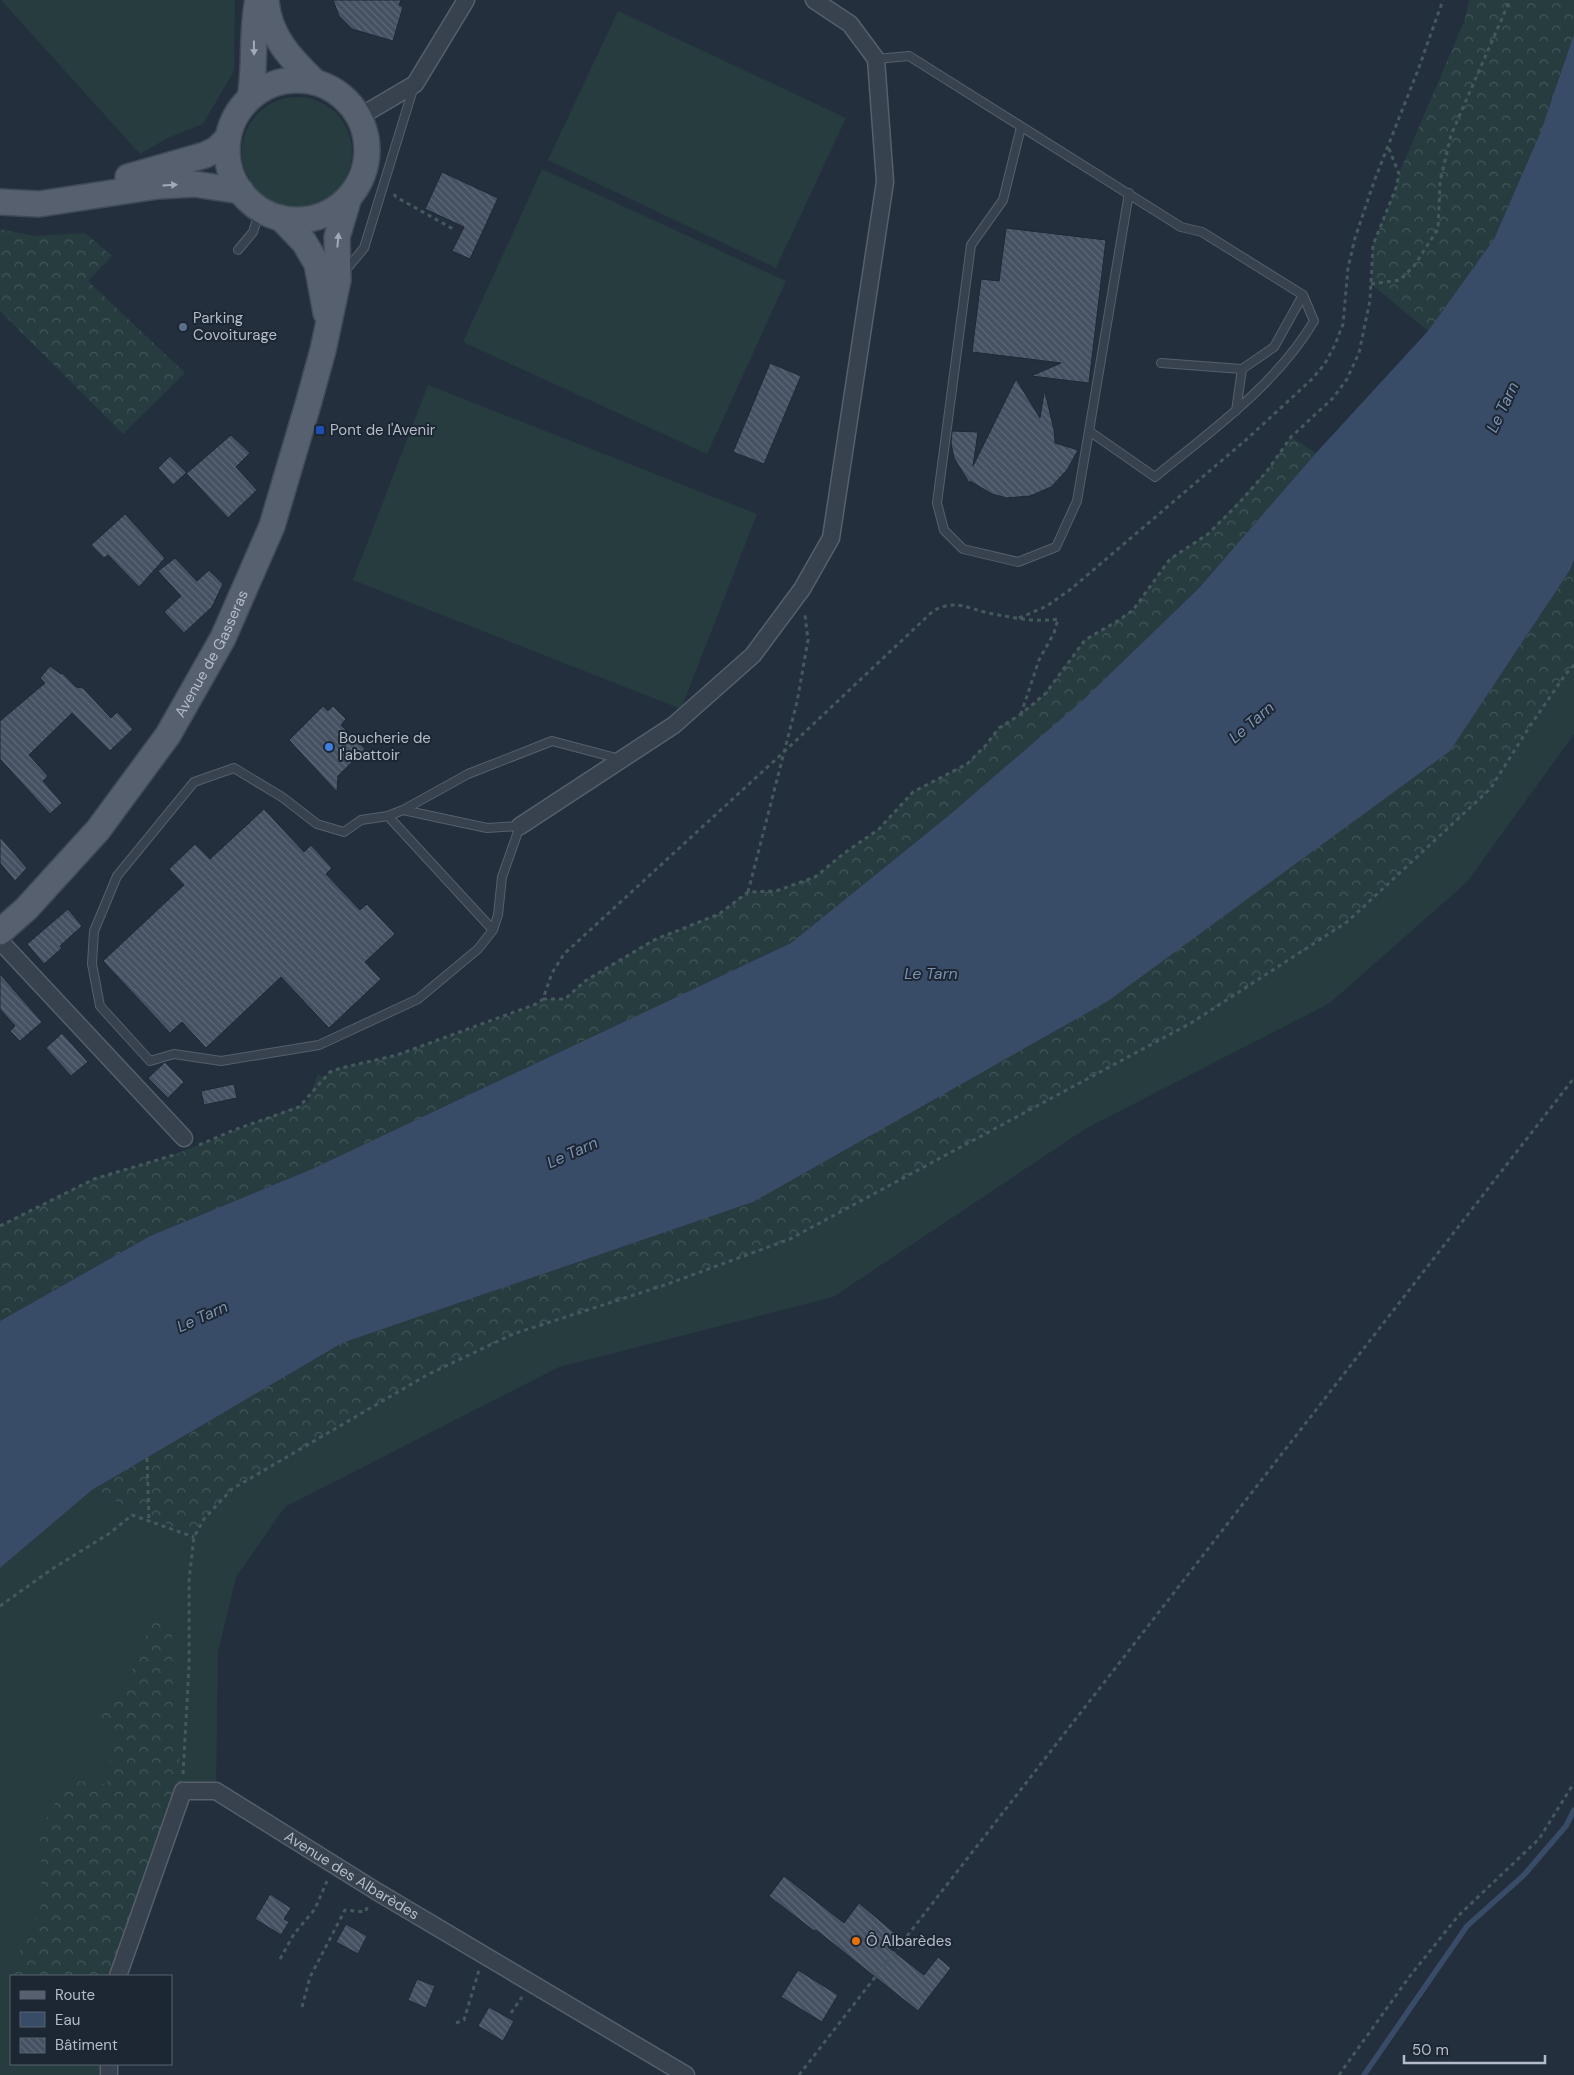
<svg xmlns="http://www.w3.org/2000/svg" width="1574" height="2075" font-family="'DM Sans',sans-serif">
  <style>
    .grass { fill: #263c3f }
    .forest { fill: url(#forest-crowns) }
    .water { fill: #394c67 }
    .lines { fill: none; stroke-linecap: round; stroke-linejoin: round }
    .stream { stroke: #394c67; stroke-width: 5.5 }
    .building { fill: url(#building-back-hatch); stroke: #1f2835 }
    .lane-casing { stroke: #565f6c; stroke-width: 10 }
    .street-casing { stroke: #565f6c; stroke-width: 19 }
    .primary-casing { stroke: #414a57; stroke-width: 28 }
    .path { stroke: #44595c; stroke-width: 3; stroke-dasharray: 4 4; stroke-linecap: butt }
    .lane { stroke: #38414e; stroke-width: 8 }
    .street { stroke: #38414e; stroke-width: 16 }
    .primary { stroke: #56606e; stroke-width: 25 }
    .oneway { fill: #a1aab7 }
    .service-dot { fill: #5c6f8a; stroke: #1d2633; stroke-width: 2 }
    .transit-dot { fill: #1a4fb4; stroke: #1d2633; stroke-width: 2 }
    .shop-dot { fill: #3f7fe0; stroke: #1d2633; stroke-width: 2 }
    .food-dot { fill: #e8710a; stroke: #1d2633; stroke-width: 2 }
    .labels { text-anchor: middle; stroke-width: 4; stroke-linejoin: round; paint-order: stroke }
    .poi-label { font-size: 15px; fill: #b4bcc9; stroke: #1d2633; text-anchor: start }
    .street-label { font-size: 15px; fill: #b4bcc9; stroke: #1d2633 }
    .water-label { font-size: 16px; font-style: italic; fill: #7c92b1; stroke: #1d2633 }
  </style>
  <defs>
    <pattern id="forest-crowns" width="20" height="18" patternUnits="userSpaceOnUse" patternTransform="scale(1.25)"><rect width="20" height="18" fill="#263c3f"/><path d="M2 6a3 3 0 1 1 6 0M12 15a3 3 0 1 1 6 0" fill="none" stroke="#435659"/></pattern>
    <pattern id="building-back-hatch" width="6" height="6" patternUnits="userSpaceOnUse" patternTransform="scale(1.25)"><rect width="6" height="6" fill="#455162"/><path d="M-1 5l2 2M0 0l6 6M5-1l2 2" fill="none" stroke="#5d6877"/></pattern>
  </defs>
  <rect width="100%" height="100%" fill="#242f3e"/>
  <path class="grass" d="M 1,0 L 235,0 L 234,71 L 203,124 L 170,137 L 140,154 Z
    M 618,11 L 846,118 L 776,268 L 548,160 Z
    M242 152a55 55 0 1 1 110 0a55 55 0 1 1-110 0Z
    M 542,169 L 786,281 L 707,454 L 463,342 Z
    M 428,385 L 757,514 L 681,709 L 353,580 Z
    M 1574,665 L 1574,734 L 1467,882 L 1330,1003 L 1085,1129 L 833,1297 L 559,1367 L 285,1507 L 236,1577 L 218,1652 L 216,1791 L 183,1791 L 118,1976 L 11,1976 L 11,2064 L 109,2064 L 109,2075 L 0,2075 L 0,1568 L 92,1490 L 194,1537 L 204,1519 L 232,1489 L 427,1375 L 513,1334 L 665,1285 L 790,1239 L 1191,1023 L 1347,922 L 1490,789 L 1530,726 L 1565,675 Z"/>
  <path class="forest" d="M 1469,0 L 1574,0 L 1574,34 L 1541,131 L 1494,239 L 1428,331 L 1371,284 C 1373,270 1371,258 1373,245 L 1396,188 L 1399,174 L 1465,19 Z
    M 0,229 L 34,236 L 85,233 L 112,256 L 88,281 L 185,373 L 123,434 L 0,311 Z
    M 1291,437 L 1316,453 L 1199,588 L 1083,700 L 947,817 L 791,943 L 312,1169 L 150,1236 L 0,1321 L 0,1226 L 94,1179 L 168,1157 L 308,1102 L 318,1074 L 323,1078 L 330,1072 L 341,1068 L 397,1055 L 513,1014 L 536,1004 L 543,999 L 565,999 L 585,981 L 654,940 L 719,914 L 748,892 L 776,891 L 815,877 L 843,854 L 879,829 L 913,792 L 967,764 L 986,745 L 999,728 L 1021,714 L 1045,694 L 1085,640 L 1119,620 L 1133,610 L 1170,559 L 1208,534 L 1267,471 Z
    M 1574,560 L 1574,665 L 1565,675 L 1530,726 L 1490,789 L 1347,922 L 1191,1023 L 790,1239 L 665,1285 L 513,1334 L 427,1375 L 232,1489 L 204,1519 L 194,1537 L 92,1490 L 342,1343 L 753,1202 L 1570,570 Z
    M 154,1617 L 172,1630 L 173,1700 L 183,1791 L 118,1976 L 13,1976 L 12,1967 L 42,1904 L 40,1830 L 68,1780 L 107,1784 L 113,1739 L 92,1715 L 126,1685 Z"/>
  <path class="water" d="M 1574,34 L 1574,560 L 1570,570 L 1450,751 L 1108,1001 L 753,1202 L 342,1343 L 92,1490 L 0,1568 L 0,1321 L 150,1236 L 312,1169 L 791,943 L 947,817 L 1083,700 L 1199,588 L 1316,453 L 1428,331 L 1494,239 L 1541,131 Z"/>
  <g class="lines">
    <path class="stream" d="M 1364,2075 L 1467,1926 L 1524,1875 L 1566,1826 L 1574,1810"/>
  </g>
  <path class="building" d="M 333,0 L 401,0 L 399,5 L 403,7 L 393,41 L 352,29 L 339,16 Z
    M 442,172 L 498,198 L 470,259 L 452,251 L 464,227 L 425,209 Z
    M 1006,228 L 1106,240 L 1089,383 L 1031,376 L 1061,363 L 972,352 L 981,279 L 999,281 Z
    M 770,363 L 801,376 L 764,464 L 733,452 Z
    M 1016,379 L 1040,418 L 1044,393 L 1045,392 L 1054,430 L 1055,443 L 1078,450 L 1067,470 L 1051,487 L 1030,496 L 1007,498 L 992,494 L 970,481 L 970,484 L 954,458 L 951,443 L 952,431 L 978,432 L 973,466 Z
    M 231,435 L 250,453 L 236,467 L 257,490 L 228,518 L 186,473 L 173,485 L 158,468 L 170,456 L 187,473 Z
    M 125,514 L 165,558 L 139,587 L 108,555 L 104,558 L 91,545 Z
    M 175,558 L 197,581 L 209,570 L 223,584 L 212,607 L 184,633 L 164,612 L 181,596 L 158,571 Z
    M 50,666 L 61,674 L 62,673 L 76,687 L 83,688 L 111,718 L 117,712 L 133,729 L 110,751 L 72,713 L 29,755 L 48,776 L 43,781 L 62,803 L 50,814 L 0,759 L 0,721 L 45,683 L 40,678 Z
    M 323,706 L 328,711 L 333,706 L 346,719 L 341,725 L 365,749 L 338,776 L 337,792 L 289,740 Z
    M 264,809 L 304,852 L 311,845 L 332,868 L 326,874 L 360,910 L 367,904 L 395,934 L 365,962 L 381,979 L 329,1028 L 281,977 L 206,1048 L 182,1022 L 170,1033 L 103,961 L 184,885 L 169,869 L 195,844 L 210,859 Z
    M 0,837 L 27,868 L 15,881 L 0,863 Z
    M 68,909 L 82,926 L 60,946 L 62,948 L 44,964 L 27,944 Z
    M 0,974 L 42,1022 L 20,1041 L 10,1031 L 15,1026 L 0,1009 Z
    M 62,1033 L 88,1062 L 71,1076 L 46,1048 Z
    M 165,1062 L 184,1082 L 168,1098 L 148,1078 Z
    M 234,1084 L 237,1098 L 204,1105 L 201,1091 Z
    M 784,1876 L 844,1923 L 859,1903 L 897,1935 L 888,1947 L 924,1975 L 938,1957 L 951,1968 L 918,2011 L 816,1930 L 814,1931 L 769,1896 Z
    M 270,1894 L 291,1908 L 284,1919 L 289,1922 L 281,1935 L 255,1919 Z
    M 346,1924 L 367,1936 L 358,1954 L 336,1942 Z
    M 798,1970 L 838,1995 L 822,2022 L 781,1997 Z
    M 417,1979 L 435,1986 L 426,2008 L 408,2000 Z
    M 489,2007 L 514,2021 L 503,2041 L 478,2026 Z"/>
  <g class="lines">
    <defs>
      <path id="lane" d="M 876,59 L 909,56 L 1181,227 L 1202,232 L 1303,295 L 1314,321 C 1276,385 1212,430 1155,477 L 1089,431 L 1129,193
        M 1021,127 L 1003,200 L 971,245 L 937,503 L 944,530 L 963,549 L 1018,562 L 1056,547 L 1077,501 L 1089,431
        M 238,250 L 253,232 L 260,210
        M 344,272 L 364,248 L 414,86
        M 1161,363 L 1242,369 L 1274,347 L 1303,295
        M 1236,411 L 1242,369
        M 234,768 L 282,797 L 317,824 L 344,832 L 361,820 L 388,816 L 403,810 L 487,828 L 520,826 L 502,877 L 498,915 L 493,930 L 478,949 L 418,999 L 319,1045 L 221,1061 L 174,1054 L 150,1061 L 100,1006 L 92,964 L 94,931 L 117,876 L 194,782 Z
        M 403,810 L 468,774 L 552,741 L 620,759
        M 388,816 L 493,930"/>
      <g id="street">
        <path d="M 359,117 L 415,84 L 466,0"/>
        <path d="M 520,826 L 674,725 L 753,655 L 802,589 L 831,538 L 885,182 L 876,59 L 850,24 L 814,0"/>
        <path d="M 0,941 L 184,1138"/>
        <path id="s1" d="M 118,1976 L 183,1791 L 216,1791 L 376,1891 L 686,2075"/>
        <path d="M 109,2064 L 109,2074"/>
      </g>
      <g id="primary">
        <path d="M 266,0 C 268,35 291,59 315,82"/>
        <circle cx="297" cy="150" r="70"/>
        <path d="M 250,98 C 256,66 251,32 258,0"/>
        <path d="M 128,177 L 205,155 L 217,149 L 228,138"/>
        <path d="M 0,202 L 39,204 L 158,186 L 194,184 L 241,191"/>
        <path d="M 281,218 L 304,242 L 317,264 L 326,313"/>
        <path id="s2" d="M 0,932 L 26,909 L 98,830 L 168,735 L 223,638 L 272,526 L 309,401 L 323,350 L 338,280 L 337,237 L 349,197"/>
      </g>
    </defs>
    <use href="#lane" class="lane-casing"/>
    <use href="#street" class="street-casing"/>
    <use href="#primary" class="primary-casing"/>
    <path class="path" d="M 394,194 L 396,197 L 455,230
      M 1371,284 L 1400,280 L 1414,266 L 1438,229 L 1440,182 L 1451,135 L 1510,0
      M 1019,618 L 1047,606 L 1071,589 L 1247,439 L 1311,380 L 1324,365 L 1335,345 L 1343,324 L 1348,268 L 1355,238 L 1375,179 L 1418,70 L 1443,0
      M 748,892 L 797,702 L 808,640 L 805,615
      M 543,999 L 565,999 L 585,981 L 654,940 L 719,914 L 748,892 L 776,891 L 815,877 L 843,854 L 879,829 L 913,792 L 967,764 L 986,745 L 999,728 L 1021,714 L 1045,694 L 1085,640 L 1119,620 L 1133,610 L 1170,559 L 1208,534 L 1240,502 L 1267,471 L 1291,437 L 1333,398 L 1347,379 L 1359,353 L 1370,300 L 1373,245 L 1396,188 L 1399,174 L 1388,146
      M 199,1145 L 234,1130 L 299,1107 L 330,1072 L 341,1068 L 397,1055 L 536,1004 L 543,999 L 552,973 L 564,954 L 786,750 L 933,611 C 954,599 967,608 988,613 C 1011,617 1035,623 1058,619 L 1054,633 L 1039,660 L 1021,714
      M 0,1226 L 94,1179 L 177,1154
      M 147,1458 L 149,1520
      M 0,1606 L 52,1569 L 110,1533 L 132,1515 L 194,1537
      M 183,1774 L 189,1667 L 189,1580 L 194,1537 L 204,1519 L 232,1489 L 427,1375 L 513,1334 L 665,1285 L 790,1239 L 1191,1023 L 1347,922 L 1490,789 L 1530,726 L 1565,675 L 1574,665
      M 280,1959 L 294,1934 L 315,1909 L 327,1881
      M 302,2007 L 310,1977 L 345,1910 L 365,1912 L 368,1906
      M 511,2013 L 522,1997
      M 456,2023 L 464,2020 L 479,1970
      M 799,2075 L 1574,1078
      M 1339,2075 L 1410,1976 L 1458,1916 L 1539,1839 L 1574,1783"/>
    <use href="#lane" class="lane"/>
    <use href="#street" class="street"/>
    <use href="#primary" class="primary"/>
  </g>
  <defs><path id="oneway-solid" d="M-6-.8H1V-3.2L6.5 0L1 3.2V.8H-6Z" transform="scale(1.25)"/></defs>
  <g class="oneway">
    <use href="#oneway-solid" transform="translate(254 48) rotate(89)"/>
    <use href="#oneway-solid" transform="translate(170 185) rotate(-4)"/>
    <use href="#oneway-solid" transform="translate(338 240) rotate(-85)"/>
  </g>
  <circle class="service-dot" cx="183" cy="327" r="5"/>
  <rect class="transit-dot" x="315" y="425" width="10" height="10" rx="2.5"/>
  <circle class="shop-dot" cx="329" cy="747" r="5"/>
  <circle class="food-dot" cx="856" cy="1941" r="5"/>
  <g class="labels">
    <g class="poi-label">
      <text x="193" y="323">Parking<tspan x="193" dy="17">Covoiturage</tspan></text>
      <text x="330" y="435">Pont de l'Avenir</text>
      <text x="339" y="743">Boucherie de<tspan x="339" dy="17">l'abattoir</tspan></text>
      <text x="866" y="1946">Ô Albarèdes</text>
    </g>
    <g class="street-label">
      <text dy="5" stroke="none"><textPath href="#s2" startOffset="352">Avenue de Gasseras</textPath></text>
      <text dy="5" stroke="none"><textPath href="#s1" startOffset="389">Avenue des Albarèdes</textPath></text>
    </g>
    <g class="water-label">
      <text transform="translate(1502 407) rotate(-65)" y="6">Le Tarn</text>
      <text transform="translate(1251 722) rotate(-41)" y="6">Le Tarn</text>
      <text x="931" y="979">Le Tarn</text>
      <text transform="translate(572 1152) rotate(-24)" y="6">Le Tarn</text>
      <text transform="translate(202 1316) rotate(-24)" y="6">Le Tarn</text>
    </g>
  </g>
  <rect x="10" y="1975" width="162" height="90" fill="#1d2633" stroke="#59626f"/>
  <rect x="20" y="1991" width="25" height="8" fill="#56606e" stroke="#59626f"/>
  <text x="55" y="2000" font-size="15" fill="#b4bcc9">Route</text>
  <rect x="20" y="2012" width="25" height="15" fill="#394c67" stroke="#59626f"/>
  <text x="55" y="2025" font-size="15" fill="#b4bcc9">Eau</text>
  <rect x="20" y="2038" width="25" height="15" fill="url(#building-back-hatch)" stroke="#59626f"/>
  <text x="55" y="2050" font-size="15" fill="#b4bcc9">Bâtiment</text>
  <path d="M1404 2055v8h141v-8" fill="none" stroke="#b4bcc9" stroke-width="2.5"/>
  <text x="1412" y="2055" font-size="15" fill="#b4bcc9" stroke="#1d2633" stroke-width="4" paint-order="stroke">50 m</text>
</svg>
